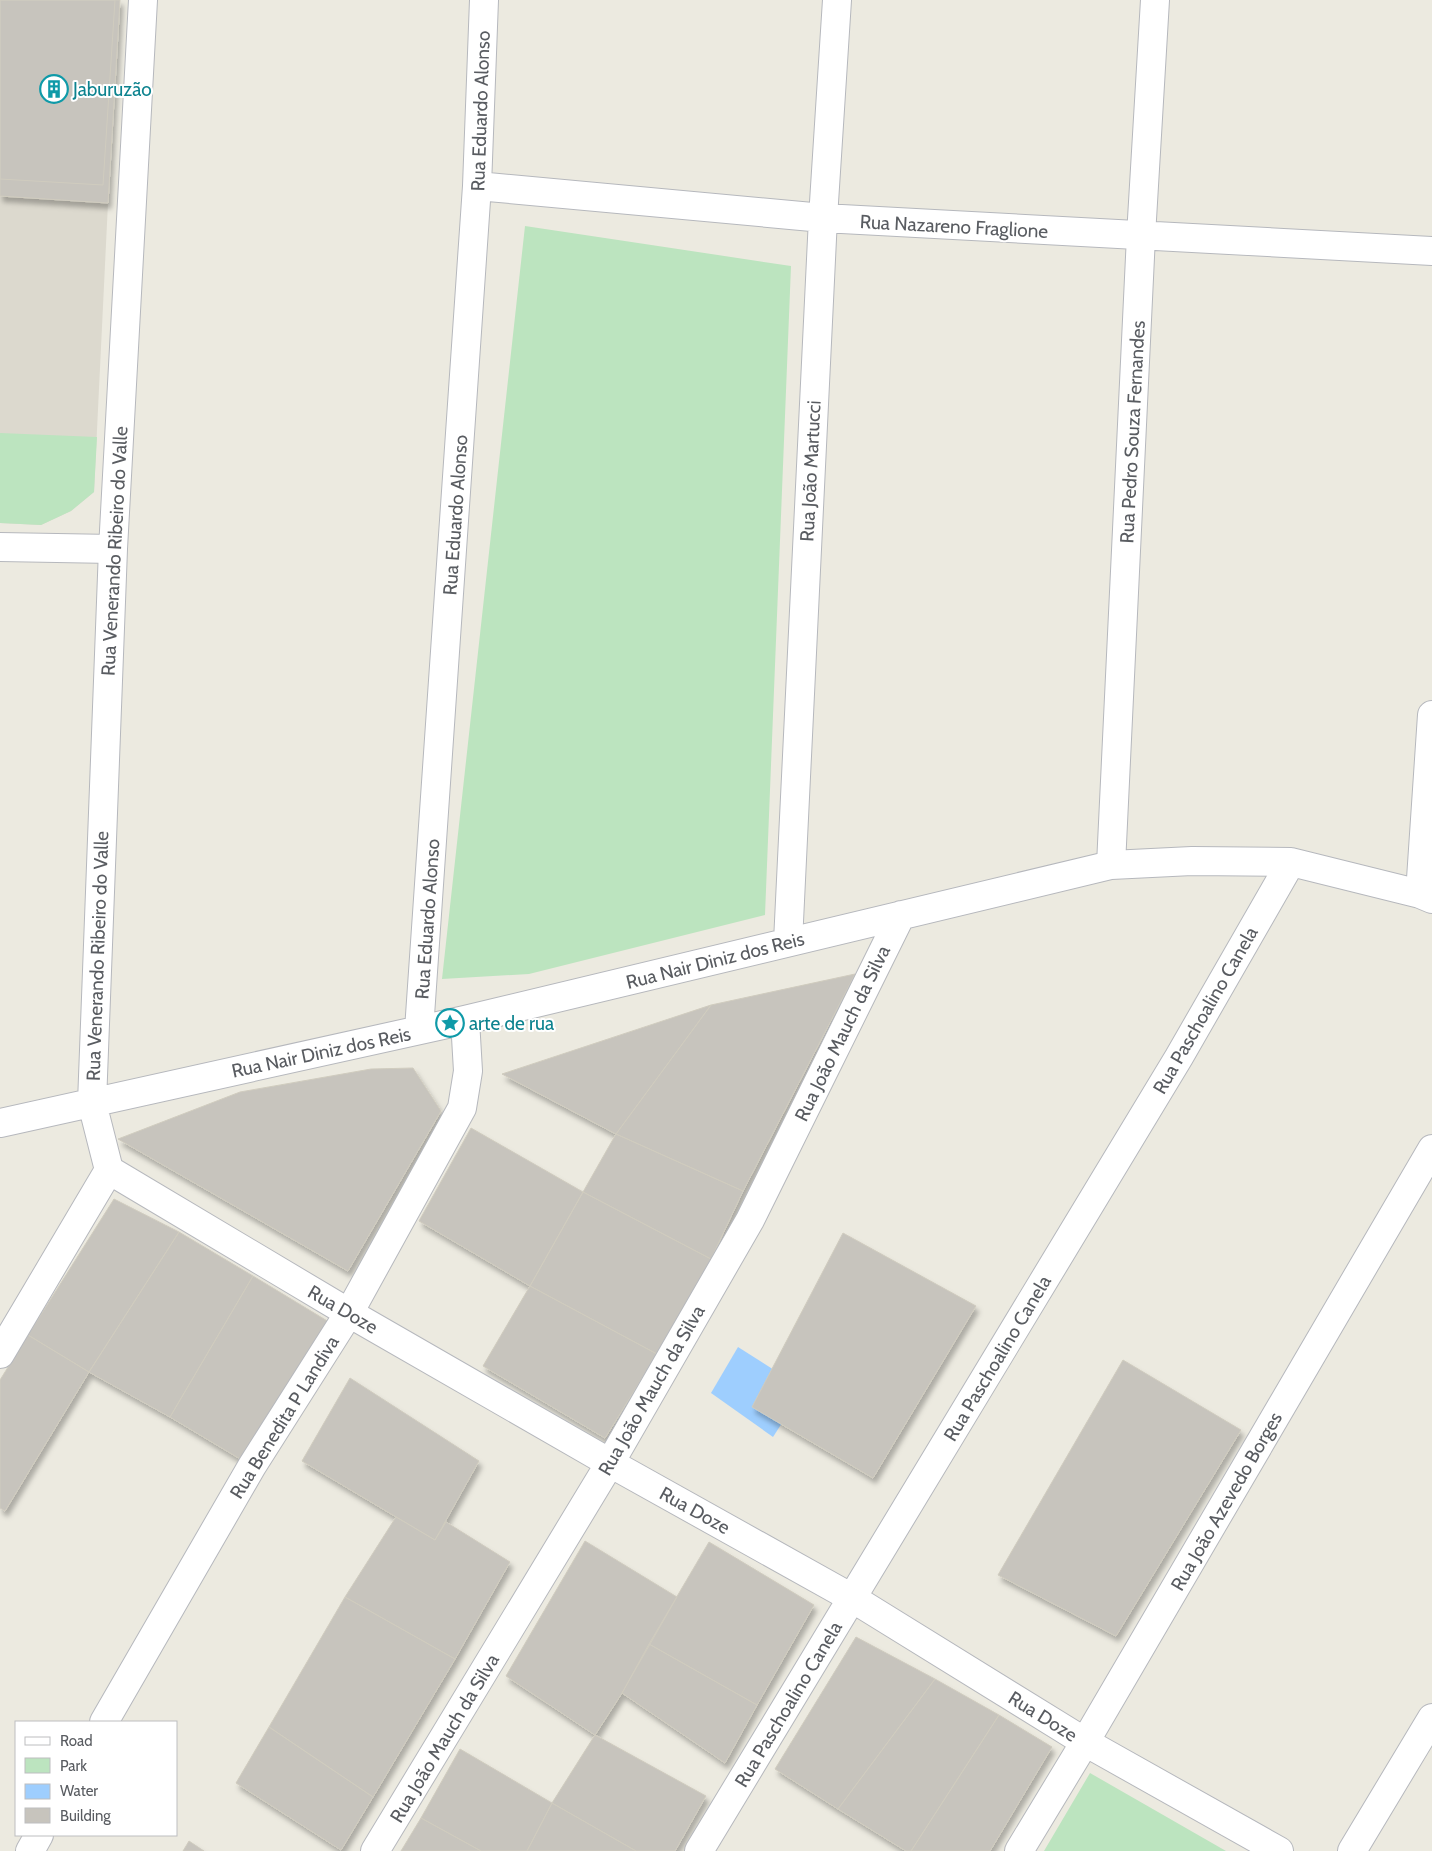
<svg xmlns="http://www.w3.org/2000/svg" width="1432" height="1851" font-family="Cabin,sans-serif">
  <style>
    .education { fill: #dcd9ce }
    .green { fill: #bce4bf }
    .water { fill: #9ecefe }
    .building { fill: #c7c4bd; stroke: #d0ccbf; filter: url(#shadow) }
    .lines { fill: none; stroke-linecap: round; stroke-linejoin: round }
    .street-casing { stroke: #b6b8bd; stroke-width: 30 }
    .street { stroke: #fff; stroke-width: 28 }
    .labels { text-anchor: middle; stroke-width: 4; stroke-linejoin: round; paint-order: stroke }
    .culture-label { font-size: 19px; fill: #0d838f; stroke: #fff; text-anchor: start }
    .street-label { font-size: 19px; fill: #595c61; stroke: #fff }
  </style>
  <defs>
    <filter id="shadow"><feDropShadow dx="3" dy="5.5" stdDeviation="2.5" flood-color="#0004"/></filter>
  </defs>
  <rect width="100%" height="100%" fill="#eceae0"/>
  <path class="education" d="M 0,196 L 108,203 L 94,492 L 71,511 L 41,525 L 0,523 Z"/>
  <path class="green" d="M 525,226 L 791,266 L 765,915 L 529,974 L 442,979 Z
    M 0,433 L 97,437 L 94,492 L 71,511 L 41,525 L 0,523 Z
    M 1090,1773 L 1226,1851 L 1044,1851 Z"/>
  <path class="water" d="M 738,1347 L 804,1389 L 773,1437 L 711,1393 Z"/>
  <path class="building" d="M 0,0 L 115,0 L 103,185 L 0,179 Z
    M 0,0 L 120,0 L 108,203 L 0,196 Z
    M 855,974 L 743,1191 L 616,1134 L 711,1005 Z
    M 711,1005 L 616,1134 L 502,1074 Z
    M 413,1068 L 441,1111 L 348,1271 L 118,1139 L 240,1092 L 371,1069 Z
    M 471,1128 L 583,1192 L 530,1286 L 419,1221 Z
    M 616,1134 L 743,1191 L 711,1259 L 583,1192 Z
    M 583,1192 L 711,1259 L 657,1354 L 530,1286 Z
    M 114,1199 L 179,1232 L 89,1372 L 28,1335 Z
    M 179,1232 L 253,1276 L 170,1417 L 89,1372 Z
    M 843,1233 L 976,1306 L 873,1478 L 752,1407 Z
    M 253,1276 L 329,1322 L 247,1463 L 170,1417 Z
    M 530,1286 L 657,1354 L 605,1438 L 483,1366 Z
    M 28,1335 L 89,1372 L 5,1511 L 0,1508 L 0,1380 Z
    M 1123,1360 L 1241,1430 L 1116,1636 L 998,1575 Z
    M 350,1378 L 479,1461 L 435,1540 L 302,1461 Z
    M 396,1517 L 435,1540 L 446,1522 L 510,1562 L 455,1659 L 345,1597 Z
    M 585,1541 L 677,1597 L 622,1693 L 595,1735 L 506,1676 Z
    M 709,1542 L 814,1605 L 757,1705 L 649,1644 Z
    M 345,1597 L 455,1659 L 373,1797 L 269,1727 Z
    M 856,1637 L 935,1679 L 838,1809 L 775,1769 Z
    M 649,1644 L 757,1705 L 725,1763 L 622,1693 Z
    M 935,1679 L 999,1715 L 911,1851 L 906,1851 L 838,1809 Z
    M 999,1715 L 1052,1747 L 990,1851 L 911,1851 Z
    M 269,1727 L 373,1797 L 341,1850 L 236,1783 Z
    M 595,1735 L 706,1796 L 675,1851 L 636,1851 L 552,1803 Z
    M 460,1749 L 552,1803 L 527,1851 L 481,1851 L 421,1818 Z
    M 552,1803 L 636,1851 L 527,1851 Z
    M 421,1818 L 481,1851 L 401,1851 Z
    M 189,1841 L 204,1851 L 183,1851 Z"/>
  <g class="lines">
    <defs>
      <path id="street" d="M 477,186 L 823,218 L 1432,251
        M 0,547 L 113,549
        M 1111,865 L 1141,236 L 1155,0
        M 1420,894 L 1432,715
        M 788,942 L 823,218 L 837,0
        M 419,1030 L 477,186 L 484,0
        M 0,1123 L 465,1020 L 1111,865 L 1192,861 L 1291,862 L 1420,894 L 1432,899
        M 109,1170 L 349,1313 L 610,1463 L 852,1598 L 1085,1742 L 1279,1851
        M 0,1354 L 109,1170 L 92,1103 L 113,549 L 143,0
        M 104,1722 L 252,1466 L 349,1313 L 462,1108 L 468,1071 L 465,1020
        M 30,1851 L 39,1835
        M 375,1851 L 610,1463 L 750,1220 L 901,915
        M 699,1851 L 1179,1057 L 1291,862
        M 1019,1851 L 1085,1742 L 1432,1149
        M 1352,1851 L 1432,1718"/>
    </defs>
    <use href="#street" class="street-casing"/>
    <use href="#street" class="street"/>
  </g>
  <defs>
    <symbol id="building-ring" viewBox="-11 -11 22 22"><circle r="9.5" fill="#fff" stroke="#0f9aa8" stroke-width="1.5"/><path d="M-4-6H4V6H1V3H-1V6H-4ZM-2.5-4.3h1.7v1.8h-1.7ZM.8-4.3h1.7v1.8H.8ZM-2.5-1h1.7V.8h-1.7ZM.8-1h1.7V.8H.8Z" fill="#0f9aa8"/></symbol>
    <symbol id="sight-ring" viewBox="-11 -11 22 22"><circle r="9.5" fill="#fff" stroke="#0f9aa8" stroke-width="1.5"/><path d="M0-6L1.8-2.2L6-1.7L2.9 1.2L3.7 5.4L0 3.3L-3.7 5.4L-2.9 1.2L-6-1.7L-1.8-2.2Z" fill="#0f9aa8"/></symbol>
  </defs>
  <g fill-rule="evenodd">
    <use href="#building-ring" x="38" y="73" width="32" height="32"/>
    <use href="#sight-ring" x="434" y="1007" width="32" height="32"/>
  </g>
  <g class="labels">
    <g class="culture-label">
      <text x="73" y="96">Jaburuzão</text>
      <text x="469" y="1030">arte de rua</text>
    </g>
    <g class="street-label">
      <text transform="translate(480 111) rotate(-88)" y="7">Rua Eduardo Alonso</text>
      <text transform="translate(954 226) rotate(3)" y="7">Rua Nazareno Fraglione</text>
      <text transform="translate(1132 432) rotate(-87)" y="7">Rua Pedro Souza Fernandes</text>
      <text transform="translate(810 471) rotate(-87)" y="7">Rua João Martucci</text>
      <text transform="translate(455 515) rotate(-86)" y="7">Rua Eduardo Alonso</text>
      <text transform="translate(114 551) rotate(-87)" y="7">Rua Venerando Ribeiro do Valle</text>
      <text transform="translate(427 919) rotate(-86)" y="7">Rua Eduardo Alonso</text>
      <text transform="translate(97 956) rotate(-88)" y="7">Rua Venerando Ribeiro do Valle</text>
      <text transform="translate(715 960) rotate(-14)" y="7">Rua Nair Diniz dos Reis</text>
      <text transform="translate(1205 1010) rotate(-60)" y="7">Rua Paschoalino Canela</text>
      <text transform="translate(842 1033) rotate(-64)" y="7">Rua João Mauch da Silva</text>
      <text transform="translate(321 1052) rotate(-12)" y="7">Rua Nair Diniz dos Reis</text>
      <text transform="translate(343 1309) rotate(30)" y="7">Rua Doze</text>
      <text transform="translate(997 1358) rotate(-59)" y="7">Rua Paschoalino Canela</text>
      <text transform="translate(651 1390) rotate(-60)" y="7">Rua João Mauch da Silva</text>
      <text transform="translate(284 1417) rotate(-58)" y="7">Rua Benedita P Landiva</text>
      <text transform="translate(1226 1501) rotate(-60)" y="7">Rua João Azevedo Borges</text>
      <text transform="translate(695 1510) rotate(29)" y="7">Rua Doze</text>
      <text transform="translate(788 1704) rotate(-59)" y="7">Rua Paschoalino Canela</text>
      <text transform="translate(1043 1716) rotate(32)" y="7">Rua Doze</text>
      <text transform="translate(444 1738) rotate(-59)" y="7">Rua João Mauch da Silva</text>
    </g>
  </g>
  <rect x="15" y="1721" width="162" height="115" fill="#ffffff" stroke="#bdbec0"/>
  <rect x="25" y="1737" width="25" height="8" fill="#ffffff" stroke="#bdbec0"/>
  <text x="60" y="1746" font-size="15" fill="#595c61">Road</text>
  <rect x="25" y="1758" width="25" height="15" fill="#bce4bf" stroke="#bdbec0"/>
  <text x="60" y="1771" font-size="15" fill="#595c61">Park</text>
  <rect x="25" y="1784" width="25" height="15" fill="#9ecefe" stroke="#bdbec0"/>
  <text x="60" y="1796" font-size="15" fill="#595c61">Water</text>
  <rect x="25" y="1808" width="25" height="15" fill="#c7c4bd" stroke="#bdbec0"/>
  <text x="60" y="1821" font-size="15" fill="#595c61">Building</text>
</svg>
